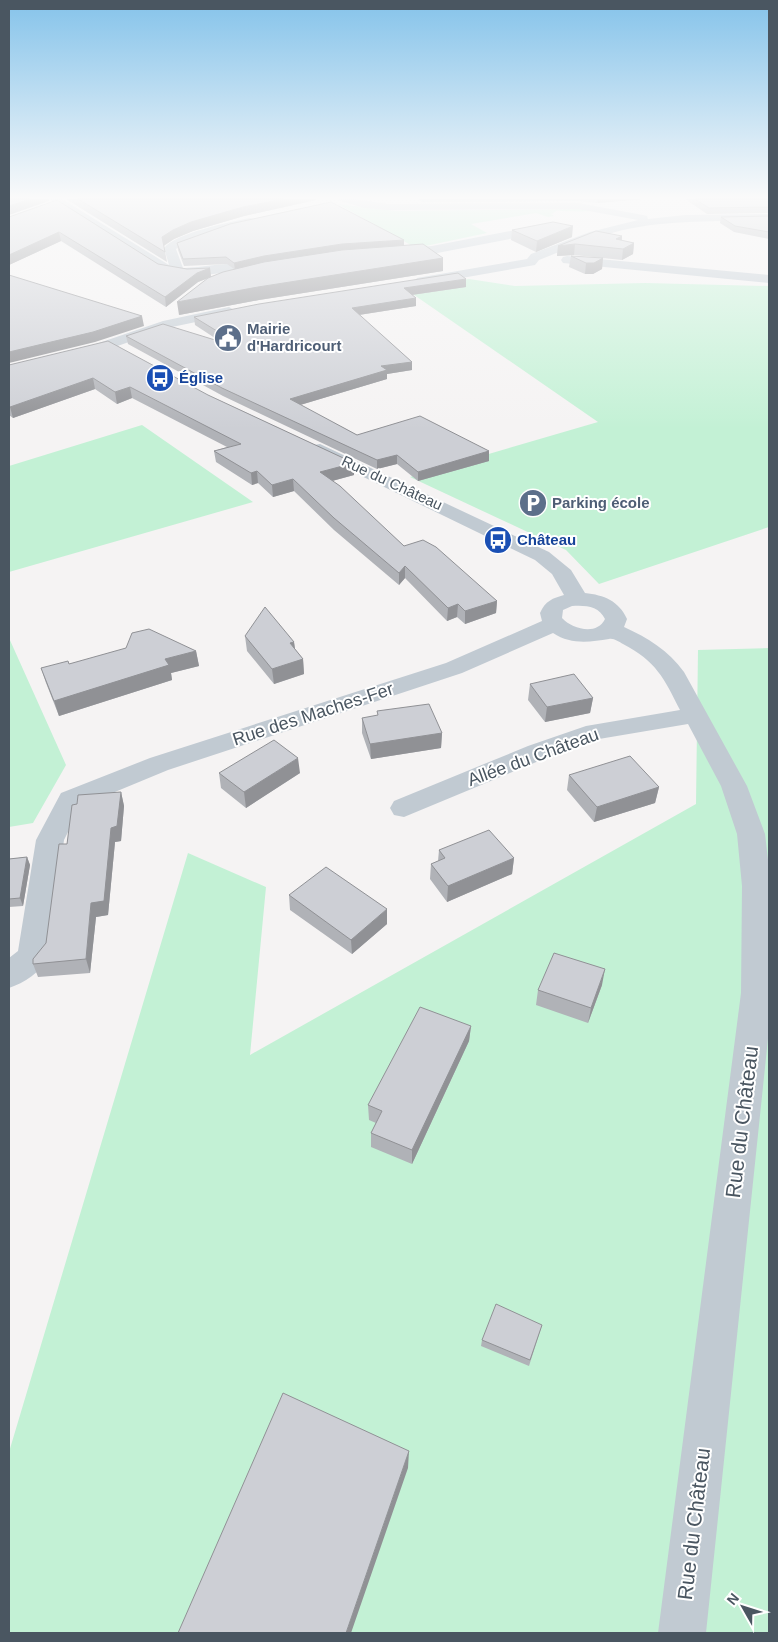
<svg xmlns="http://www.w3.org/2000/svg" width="778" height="1642" font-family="Arial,sans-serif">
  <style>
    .green { fill: #c3f1d5 }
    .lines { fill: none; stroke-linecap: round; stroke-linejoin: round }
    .minor { fill: #c1cad2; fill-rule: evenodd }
    .wall { fill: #b0b2b7 }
    .shaded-wall { fill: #909195 }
    .building { fill: #cdcfd5; stroke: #909195 }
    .labels { text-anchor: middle; stroke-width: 4; stroke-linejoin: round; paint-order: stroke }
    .far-service-label { font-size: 15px; font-weight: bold; fill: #4e5e75; stroke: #fff; text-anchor: start }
    .far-transit-label { font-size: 15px; font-weight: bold; fill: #164399; stroke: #fff; text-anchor: start }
    .far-street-label { font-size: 15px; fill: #4a5661; stroke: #fff }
    .street-label { font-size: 18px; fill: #4a5661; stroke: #fff }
    .near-street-label { font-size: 21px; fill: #4a5661; stroke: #fff }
  </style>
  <rect width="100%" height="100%" fill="#f5f3f3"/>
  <path class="green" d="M 338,204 L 396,211 L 578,209 L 592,211 C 581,212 572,211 562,211 C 555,210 556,212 551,214 L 554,216 L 548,217 L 536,213 L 471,224 L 487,233 L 416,248 Z
    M 469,279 L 515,286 L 645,283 L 769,286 L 769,527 L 599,584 L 566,550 L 410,477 L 598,422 L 404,288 Z
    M 142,425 L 253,502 L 9,572 L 9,466 Z
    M 9,638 L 66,765 L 33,823 L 9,827 Z
    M 769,648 L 769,1633 L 9,1633 L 9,1452 L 188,853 L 266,887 L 250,1055 L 696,804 L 698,650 Z"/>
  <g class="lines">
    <path class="minor" d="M 49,199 L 62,199 L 169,265 L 164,248 C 176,233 230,222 250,218 L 254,219 L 256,221 L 254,223 L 223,231 L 179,247 L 176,249 L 183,268 C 201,268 260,256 271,269 C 266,275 257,271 249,271 C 221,270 193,281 165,274 Z
      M 338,199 L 355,199 L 388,204 L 578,203 L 643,215 L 647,216 L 648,219 L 685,215 L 769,214 L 769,220 C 721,222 671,219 623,230 C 594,237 567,249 539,260 L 535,265 L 422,285 L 417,284 L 415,281 L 417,278 L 527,259 L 531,254 L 590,232 L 638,220 L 578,209 L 388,210 L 365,208 L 340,201 Z
      M 547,224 L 553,228 L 551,231 L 432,254 L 395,257 L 389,253 L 395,249 L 432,246 Z
      M 567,256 L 769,275 L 769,283 L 563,263 L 561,260 L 563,257 Z
      M 229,307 L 236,311 L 234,314 L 172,327 L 106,350 L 9,375 L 9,365 L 96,344 L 163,321 Z
      M 320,444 L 549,552 L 571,570 L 585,593 C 604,595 619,601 627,619 L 624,627 C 648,638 668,650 684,672 L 747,786 L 765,834 L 769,868 L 769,1029 L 706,1633 L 658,1633 L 741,993 L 742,886 L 737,834 L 721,786 L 688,724 L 599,739 L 546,758 L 404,817 L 394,815 L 390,808 L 394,801 L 528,746 L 586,726 L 680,710 C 664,678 656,661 623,644 C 619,642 614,638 609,639 C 590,642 571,645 553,633 L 462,673 L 168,770 L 81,806 L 64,840 L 49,957 C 41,972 24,983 9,988 L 9,958 L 18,951 L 36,840 L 61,793 L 150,758 L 446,663 L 542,621 L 540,613 C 545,601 553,598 564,595 L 552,574 L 535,560 L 314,453 L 311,449 L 314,445 ZM 572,606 C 585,605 599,606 605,619 C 597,636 572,629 562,618 L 563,610 Z"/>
  </g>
  <path class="wall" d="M 66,199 L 316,199 L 316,200 L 244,216 L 193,231 L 174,239 L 164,246 L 167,262 Z
    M 418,199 L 644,199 L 598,203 L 578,201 L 422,202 Z
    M 685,199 L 769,199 L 769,213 L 707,214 Z
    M 769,216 L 769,239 L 734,232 L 720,223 L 721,217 Z
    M 9,217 L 158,264 L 187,269 L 210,268 L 211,277 L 198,282 L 166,307 L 61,241 L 9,265 Z
    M 512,230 L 572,237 L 536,252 L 511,240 Z
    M 622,236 L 622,241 L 634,243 L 633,254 L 622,260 L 574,255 L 557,256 L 558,246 Z
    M 404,240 L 404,246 L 443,258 L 443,271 L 259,300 L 179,315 L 234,269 L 227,264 L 184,266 L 178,250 L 177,243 Z
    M 571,256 L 603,258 L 602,269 L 593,274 L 585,274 L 569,267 Z
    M 466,279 L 466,287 L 412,295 L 416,298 L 416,306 L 359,315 L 412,362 L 412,370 L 387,374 L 387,379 L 300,405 L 357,435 L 489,451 L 489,461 L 418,481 L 397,464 L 377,469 L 223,396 L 128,344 L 126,336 L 221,342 L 195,325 L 194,317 Z
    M 9,365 L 208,395 L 354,463 L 354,475 L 332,481 L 404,546 L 497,601 L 496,613 L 465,624 L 457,617 L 447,621 L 405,578 L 399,585 L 334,530 L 294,491 L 273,497 L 258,483 L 252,485 L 216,462 L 214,451 L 227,447 L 132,398 L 117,404 L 95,389 L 13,418 L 9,415 Z
    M 245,636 L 294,642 L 295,649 L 303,659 L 304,674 L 274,684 L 247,651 Z
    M 196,651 L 199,666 L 171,673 L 172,680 L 59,716 L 46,683 L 41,668 L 69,664 Z
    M 530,684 L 593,698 L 590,713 L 545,722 L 528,700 Z
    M 362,718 L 442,733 L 441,748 L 371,759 L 362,733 Z
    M 219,773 L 300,773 L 246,808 L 221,788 Z
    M 569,775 L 659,787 L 655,803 L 594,822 L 567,790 Z
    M 121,792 L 124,806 L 121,841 L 115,842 L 108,915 L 96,917 L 90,973 L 38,977 L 33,964 L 46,943 L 67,844 L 77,804 Z
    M 439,850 L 514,858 L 512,874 L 447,902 L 430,879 L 431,864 L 438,861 Z
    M 27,857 L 30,865 L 23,906 L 9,907 L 9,859 Z
    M 289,895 L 387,924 L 352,954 L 290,910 Z
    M 602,985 L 588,1023 L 536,1005 L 538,990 Z
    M 471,1026 L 469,1041 L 412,1164 L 371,1147 L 371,1133 L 376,1123 L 369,1120 L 368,1105 Z
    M 542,1325 L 529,1366 L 481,1346 L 482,1340 Z"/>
  <path class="shaded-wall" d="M 30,199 L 49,199 L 49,201 L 9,215 L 9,206 Z
    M 283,199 L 316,199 L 316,200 L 244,216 L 193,231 L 174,239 L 163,246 L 162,237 L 173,230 L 191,222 L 243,207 Z
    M 598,199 L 644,199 L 598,203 Z
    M 573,226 L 572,237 L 536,252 L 537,241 Z
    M 59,232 L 61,241 L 9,265 L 9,255 Z
    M 622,236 L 621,247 L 616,239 Z
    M 404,240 L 404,246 L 235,270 L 234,263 L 264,256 L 342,244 Z
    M 634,243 L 633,254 L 622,260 L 623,249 Z
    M 575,244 L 574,255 L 557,256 L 558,246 Z
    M 443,258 L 443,271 L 259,300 L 179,315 L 177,302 L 258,287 Z
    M 603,258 L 602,269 L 593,274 L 585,274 L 586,263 Z
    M 210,268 L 211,277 L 198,282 L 166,307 L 165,297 L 197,273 Z
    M 466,279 L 466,287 L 404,296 L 404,288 Z
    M 416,298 L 416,306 L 352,316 L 352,308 Z
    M 142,316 L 144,326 L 95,342 L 9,363 L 9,352 Z
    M 412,362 L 412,370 L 387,374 L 387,379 L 290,408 L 290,399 L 381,366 Z
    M 93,378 L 95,389 L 13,418 L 10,407 Z
    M 130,387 L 132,398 L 117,404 L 115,392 Z
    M 489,451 L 489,461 L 418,481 L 418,472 Z
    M 397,455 L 397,464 L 377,469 L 377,460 Z
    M 354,463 L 354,475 L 321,484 L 320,472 Z
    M 257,471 L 258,483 L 252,485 L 251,473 Z
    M 293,479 L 294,491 L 273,497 L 272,485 Z
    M 405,566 L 405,578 L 399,585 L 399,573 Z
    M 497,601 L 496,613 L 465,624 L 465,611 Z
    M 458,604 L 457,617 L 447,621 L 448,608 Z
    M 294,642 L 296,657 L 290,643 Z
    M 196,651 L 199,666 L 171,673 L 172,680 L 59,716 L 54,701 L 165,659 Z
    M 303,659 L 304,674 L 274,684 L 272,669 Z
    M 593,698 L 590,713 L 545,722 L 547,707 Z
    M 442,733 L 441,748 L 371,759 L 370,744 Z
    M 298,758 L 300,773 L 246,808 L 244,792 Z
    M 659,787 L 655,803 L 594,822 L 597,807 Z
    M 121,792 L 124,806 L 121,841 L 115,842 L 108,915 L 96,917 L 90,973 L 86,959 L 91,903 Z
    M 27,857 L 30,865 L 23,906 L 20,898 Z
    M 514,858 L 512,874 L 447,902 L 448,886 Z
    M 387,909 L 387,924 L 352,954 L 351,940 Z
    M 605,969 L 602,985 L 588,1023 L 591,1008 Z
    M 471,1026 L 469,1041 L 412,1164 L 412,1150 Z
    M 409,1451 L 408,1468 L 351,1633 L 346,1633 Z"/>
  <path class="building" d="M 9,199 L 30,199 L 9,206 Z
    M 78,199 L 283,199 L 243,207 L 191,222 L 173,230 L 162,237 L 165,252 Z
    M 695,199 L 769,199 L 769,207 L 709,208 Z
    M 57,200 L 158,264 L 187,269 L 210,268 L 197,273 L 165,297 L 59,232 L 9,255 L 9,217 Z
    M 331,202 L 404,240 L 342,244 L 264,256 L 234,263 L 226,257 L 183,259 L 177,243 L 230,224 Z
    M 769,216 L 769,232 L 735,226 L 721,217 Z
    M 553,222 L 573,226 L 537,241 L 512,230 Z
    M 596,231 L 622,236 L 616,239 L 634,243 L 623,249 L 575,244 L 558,246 Z
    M 423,244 L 443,258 L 258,287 L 177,302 L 208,278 L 223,272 L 264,262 L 342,250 Z
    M 571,256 L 603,258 L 594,263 L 586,263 Z
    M 458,273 L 466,279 L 404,288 L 416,298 L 352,308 L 412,362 L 381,366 L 387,370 L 290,399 L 357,435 L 420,416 L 489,451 L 418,472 L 397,455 L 377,460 L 222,388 L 126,336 L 163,324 L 228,344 L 230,339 L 194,317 L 259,304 Z
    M 9,275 L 142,316 L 93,332 L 9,352 Z
    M 108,341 L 208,395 L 354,463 L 320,472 L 340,486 L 404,546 L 423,540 L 436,547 L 497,601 L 465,611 L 458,604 L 448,608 L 405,566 L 399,573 L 334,518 L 293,479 L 272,485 L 257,471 L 251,473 L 214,451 L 241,444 L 130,387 L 115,392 L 93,378 L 10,407 L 9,406 L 9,365 Z
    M 265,607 L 294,642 L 290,643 L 303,659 L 272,669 L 245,636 Z
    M 149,629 L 196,651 L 165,659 L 169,665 L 54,701 L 41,668 L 68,661 L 69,664 L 126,648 L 132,633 Z
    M 574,674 L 593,698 L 547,707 L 530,684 Z
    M 429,704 L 442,733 L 370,744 L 362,718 L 378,715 L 377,711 Z
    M 274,740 L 298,758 L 244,792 L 219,773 Z
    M 630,756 L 659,787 L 597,807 L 569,775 Z
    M 121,792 L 117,826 L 111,828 L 104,901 L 91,903 L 86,959 L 33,964 L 33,959 L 46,943 L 59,844 L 67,844 L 72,805 L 77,804 L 78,795 Z
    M 489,830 L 514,858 L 448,886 L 431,864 L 445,858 L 439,850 Z
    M 27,857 L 20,898 L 9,899 L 9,859 Z
    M 326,867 L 387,909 L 351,940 L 289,895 Z
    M 554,953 L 605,969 L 591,1008 L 538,990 Z
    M 420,1007 L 471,1026 L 412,1150 L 371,1133 L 382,1111 L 368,1105 Z
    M 496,1304 L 542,1325 L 530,1360 L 482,1340 Z
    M 283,1393 L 409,1451 L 346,1633 L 178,1633 Z"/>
  <linearGradient id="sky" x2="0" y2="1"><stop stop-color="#85c3ea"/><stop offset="0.46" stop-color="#fafafa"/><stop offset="1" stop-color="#fafafa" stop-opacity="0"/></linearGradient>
  <rect width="778" height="429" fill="url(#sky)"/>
  <defs>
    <symbol id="civic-disc" viewBox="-11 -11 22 22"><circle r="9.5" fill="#5c6f8a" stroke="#fff"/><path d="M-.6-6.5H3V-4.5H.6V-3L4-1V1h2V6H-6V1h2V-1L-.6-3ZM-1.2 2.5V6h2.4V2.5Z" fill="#fff"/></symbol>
    <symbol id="bus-disc" viewBox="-11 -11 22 22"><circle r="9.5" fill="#1a4fb4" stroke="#fff"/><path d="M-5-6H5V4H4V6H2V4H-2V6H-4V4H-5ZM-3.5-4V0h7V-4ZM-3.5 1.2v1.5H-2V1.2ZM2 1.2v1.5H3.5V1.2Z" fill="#fff"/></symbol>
    <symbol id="parking-disc" viewBox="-11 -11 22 22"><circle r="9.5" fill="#5c6f8a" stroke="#fff"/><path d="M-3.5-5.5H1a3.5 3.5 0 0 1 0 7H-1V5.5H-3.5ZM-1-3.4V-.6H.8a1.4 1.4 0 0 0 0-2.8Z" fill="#fff"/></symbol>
  </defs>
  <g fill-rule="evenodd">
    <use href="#civic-disc" x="212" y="322" width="32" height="32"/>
    <use href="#bus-disc" x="144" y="362" width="32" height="32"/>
    <use href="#parking-disc" x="517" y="487" width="32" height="32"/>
    <use href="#bus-disc" x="482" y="524" width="32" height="32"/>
  </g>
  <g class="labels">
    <g class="far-service-label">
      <text x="247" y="334">Mairie<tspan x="247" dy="17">d'Hardricourt</tspan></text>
      <text x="552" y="508">Parking école</text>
    </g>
    <g class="far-transit-label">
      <text x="179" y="383">Église</text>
      <text x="517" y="545">Château</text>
    </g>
    <g class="far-street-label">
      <text transform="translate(392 483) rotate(25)" y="5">Rue du Château</text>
    </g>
    <g class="street-label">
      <text transform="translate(313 714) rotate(-18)" y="6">Rue des Maches-Fer</text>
      <text transform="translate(533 757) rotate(-20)" y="6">Allée du Château</text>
    </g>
    <g class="near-street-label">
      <text transform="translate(742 1122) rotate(-83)" y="7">Rue du Château</text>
      <text transform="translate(694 1524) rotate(-83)" y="7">Rue du Château</text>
    </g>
  </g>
  <rect width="778" height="1642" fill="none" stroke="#4a5661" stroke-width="20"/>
  <g transform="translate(743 1607) rotate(309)" stroke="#ffffff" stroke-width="4" paint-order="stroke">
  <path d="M0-4L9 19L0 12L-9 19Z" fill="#4a5661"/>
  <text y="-8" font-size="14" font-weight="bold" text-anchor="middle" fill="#4a5661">N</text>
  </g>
</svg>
